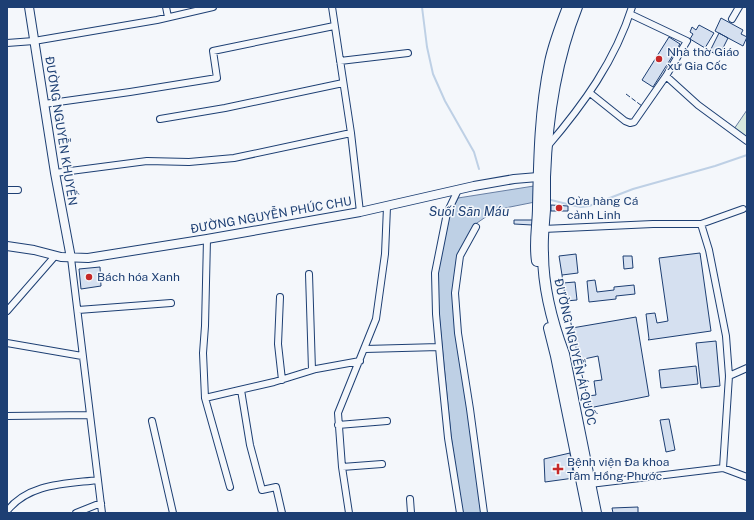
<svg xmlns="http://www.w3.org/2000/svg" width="754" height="520" font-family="'Public Sans',sans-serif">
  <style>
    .green { fill: #d7e8df; stroke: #687fa3 }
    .water { fill: #bed0e5; stroke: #687fa3 }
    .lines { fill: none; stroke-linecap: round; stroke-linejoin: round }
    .stream { stroke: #bed0e5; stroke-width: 2 }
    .building { fill: #d5e0f0; stroke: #1d3f73 }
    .minor-casing { stroke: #1d3f73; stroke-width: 8 }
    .tertiary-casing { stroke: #1d3f73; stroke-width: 10 }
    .primary-casing { stroke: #1d3f73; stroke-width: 12 }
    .minor { stroke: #f4f7fb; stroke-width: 6 }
    .tertiary { stroke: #f4f7fb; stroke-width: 8 }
    .primary { stroke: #f4f7fb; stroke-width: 10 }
    .fence { stroke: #1d3f73; stroke-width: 1; stroke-dasharray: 5 2; stroke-linecap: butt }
    .poi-dot { fill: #c62828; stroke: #f4f7fb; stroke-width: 1.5 }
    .labels { text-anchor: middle; stroke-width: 3; stroke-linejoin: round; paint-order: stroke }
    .poi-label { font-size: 12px; fill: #1d3f73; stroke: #f4f7fb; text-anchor: start }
    .street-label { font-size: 12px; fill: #1d3f73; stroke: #f4f7fb }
    .water-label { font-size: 13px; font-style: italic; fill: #1d3f73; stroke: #f4f7fb }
  </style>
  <rect width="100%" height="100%" fill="#f4f7fb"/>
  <path class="green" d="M 747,110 L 747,138 L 734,129 Z"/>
  <path class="water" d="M 534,186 L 550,199 L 505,208 L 490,214 L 474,225 L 458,256 L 453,293 L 481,513 L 462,513 L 451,436 L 439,314 L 437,274 L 450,214 L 458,198 Z"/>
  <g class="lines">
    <path class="stream" d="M 422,7 L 427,47 L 433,74 L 445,101 L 474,152 L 479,169
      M 547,199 L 571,205 L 581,207 L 589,206 L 633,189 L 715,166 L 747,155"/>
  </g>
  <path class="building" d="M 721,18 L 743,30 L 741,34 L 747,37 L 743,46 L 715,31 Z
    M 699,25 L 714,33 L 705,48 L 690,39 L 693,34 L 690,32 L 692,27 L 696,30 Z
    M 719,33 L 728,38 L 719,56 L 710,51 Z
    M 669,37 L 680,44 L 653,87 L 642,80 Z
    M 551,205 L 568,206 L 568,211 L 551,211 Z
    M 514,220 L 533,220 L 532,225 L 514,224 Z
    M 700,253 L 711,331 L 648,340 L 649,339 L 646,314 L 655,313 L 657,323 L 668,321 L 659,258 Z
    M 576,254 L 578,273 L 562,275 L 559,256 Z
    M 623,256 L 632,256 L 633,268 L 624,269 Z
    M 100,267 L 101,286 L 81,289 L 79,269 Z
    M 595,280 L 597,292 L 614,290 L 614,287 L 634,285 L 635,294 L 616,296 L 616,299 L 589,302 L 587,281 Z
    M 575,282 L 577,300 L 566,301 L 563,283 Z
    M 636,317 L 649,396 L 589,408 L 587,396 L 596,395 L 594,381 L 602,380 L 598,356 L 584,359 L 586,366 L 580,367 L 572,328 Z
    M 716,341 L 720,386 L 701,388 L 696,343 Z
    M 696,366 L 698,384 L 661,388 L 659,370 Z
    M 669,419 L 675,450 L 666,452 L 660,420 Z
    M 570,453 L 574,478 L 545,482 L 544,459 Z
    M 638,507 L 638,513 L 613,513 L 612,508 Z"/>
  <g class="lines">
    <defs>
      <path id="minor" d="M 166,7 L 168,17
        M 332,7 L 351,133 L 360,212
        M 732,19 L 739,7
        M 7,43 L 34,41 L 157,20 L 213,7
        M 340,61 L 408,53
        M 666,76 L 698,105 L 747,141
        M 590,93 L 625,121 L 630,123 L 634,122 L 666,76 L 687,41 L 630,14
        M 44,104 L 130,92 L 217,78 L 213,51 L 334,26
        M 160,119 L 225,108 L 343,83
        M 547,147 C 583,105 615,61 632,7
        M 55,173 L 147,161 L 189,162 L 234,158 L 351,133
        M 7,190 L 18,190
        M 458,190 L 447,213 L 435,273 L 436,314 L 441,369 L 448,438 L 460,513
        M 701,224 L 709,250 L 726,336 L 729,376 L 723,468
        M 476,227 L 460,256 L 455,293 L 458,333 L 470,409 L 484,513
        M 543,229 L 653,224 L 701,224 L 743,209
        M 207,239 L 205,326 L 203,353 L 205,398 L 230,487
        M 71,258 L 102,513
        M 309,274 L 312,370
        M 280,297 L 278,344 L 282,380
        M 78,310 L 171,303
        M 7,311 L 55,256
        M 7,343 L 82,356
        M 365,349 L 439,347
        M 729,376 L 747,368
        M 241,390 L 250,445 L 262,490 L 276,487 L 282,513
        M 205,398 L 274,382 L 316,369 L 360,361
        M 7,416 L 90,415
        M 152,421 L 173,513
        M 338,425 L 387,421
        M 342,467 L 382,464
        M 590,484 L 723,468 L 747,477
        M 410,499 L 411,513
        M 7,511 C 29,483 66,484 98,480
        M 76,513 L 101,503
        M 349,513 L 342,467 L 338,413 L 376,319 L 385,254 L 387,207"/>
      <path id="tertiary" d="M 29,7 L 55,173 L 71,258
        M 7,246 L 34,250 L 61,257 L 88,258 L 207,239 L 360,212 L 474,186 L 514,179 L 538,177"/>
      <path id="primary" d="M 577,7 C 556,60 547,120 545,177 C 545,188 545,199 545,210 C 544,224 542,239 543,253 C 543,287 552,322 564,354 L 596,513
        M 537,261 C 534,242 538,225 538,207 C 539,158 540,109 550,62 C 554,43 561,25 568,7
        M 549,328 L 556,356 L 588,513"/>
    </defs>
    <use href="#minor" class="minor-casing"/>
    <use href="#tertiary" class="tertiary-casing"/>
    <use href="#primary" class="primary-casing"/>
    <use href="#minor" class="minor"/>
    <use href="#tertiary" class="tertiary"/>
    <use href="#primary" class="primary"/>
    <path class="fence" d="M 626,94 L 642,106
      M 562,275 L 563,283
      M 566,301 L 572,328
      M 580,367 L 587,396"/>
  </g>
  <g class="poi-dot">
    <circle cx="659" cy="59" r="4"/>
    <circle cx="559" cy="208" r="4"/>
    <circle cx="89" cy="277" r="4"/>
    <path d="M556 463h4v4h4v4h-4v4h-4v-4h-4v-4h4z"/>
  </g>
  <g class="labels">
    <g class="poi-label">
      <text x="667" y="56">Nhà thờ Giáo<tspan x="667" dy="14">xứ Gia Cốc</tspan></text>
      <text x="567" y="205">Cửa hàng Cá<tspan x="567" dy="14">cảnh Linh</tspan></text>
      <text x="97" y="281">Bách hóa Xanh</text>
      <text x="567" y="466">Bệnh viện Đa khoa<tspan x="567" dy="14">Tâm Hồng Phước</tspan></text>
    </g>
    <g class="street-label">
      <text transform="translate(61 131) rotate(81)" y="4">ĐƯỜNG NGUYỄN KHUYẾN</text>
      <text transform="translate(271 215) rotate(-10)" y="4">ĐƯỜNG NGUYỄN PHÚC CHU</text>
      <text transform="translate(575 352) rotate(77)" y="4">ĐƯỜNG NGUYỄN ÁI QUỐC</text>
    </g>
    <g class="water-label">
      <text x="469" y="216">Suối Săn Máu</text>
    </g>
  </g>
  <rect width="754" height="520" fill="none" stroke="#1d3f73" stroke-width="16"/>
</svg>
